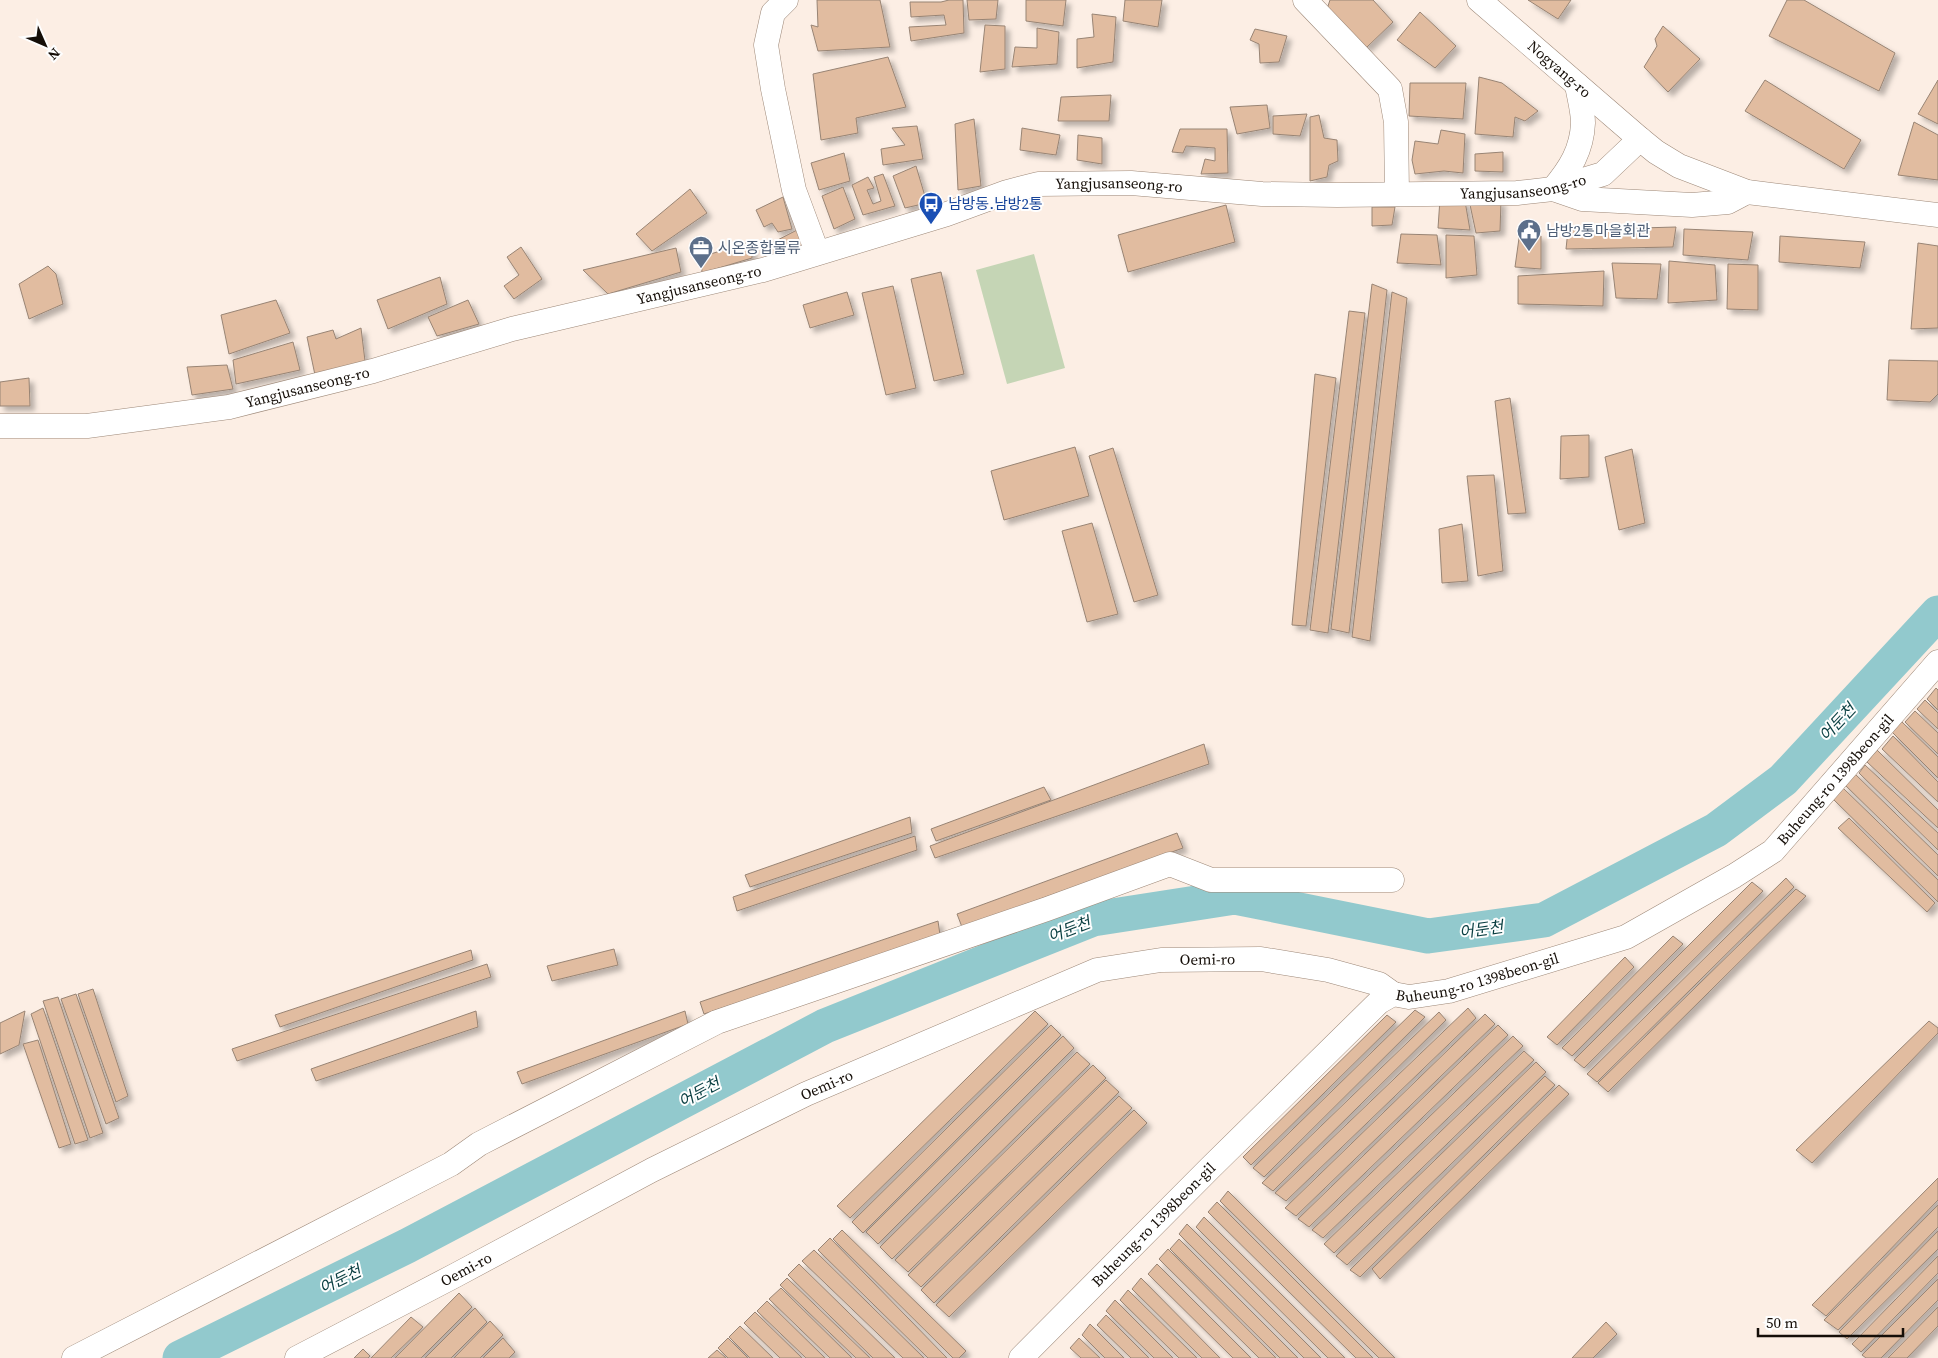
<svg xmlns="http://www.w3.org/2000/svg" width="1938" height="1358" font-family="'Source Serif 4','Noto Sans KR',serif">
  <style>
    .green { fill: #c5d5b5 }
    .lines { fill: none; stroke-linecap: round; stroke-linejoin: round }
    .river { stroke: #92c9cd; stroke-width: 35 }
    .building { fill: #e1bca0; stroke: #988474; filter: url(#shadow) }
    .minor-casing { stroke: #9d8878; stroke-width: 25 }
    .minor { stroke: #fff; stroke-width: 24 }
    .labels { text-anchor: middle; stroke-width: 4; stroke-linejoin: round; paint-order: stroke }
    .street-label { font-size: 15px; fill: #150e08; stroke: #fefefe }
    .transit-label { font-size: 15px; fill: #164399; stroke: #fefefe; text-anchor: start }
    .service-label { font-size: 15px; fill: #4e5e75; stroke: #fefefe; text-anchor: start }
    .water-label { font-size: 16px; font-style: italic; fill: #083e41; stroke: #fefefe }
  </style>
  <defs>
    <filter id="shadow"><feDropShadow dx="4.5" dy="4.5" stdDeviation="2.5" flood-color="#0004"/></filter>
  </defs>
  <rect width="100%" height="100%" fill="#fceee4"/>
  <path class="green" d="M 1034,254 L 1065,368 L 1007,384 L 976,270 Z"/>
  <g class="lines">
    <path class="river" d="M 180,1358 L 407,1246 L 825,1026 L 1093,919 L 1235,897 L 1428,936 L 1544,920 L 1716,830 L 1783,780 L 1938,613"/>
  </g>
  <path class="building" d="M 817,0 L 880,0 L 890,47 L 818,51 L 811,25 L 818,27 Z
    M 949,0 L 963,0 L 964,33 L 911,41 L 909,27 L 946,25 L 944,15 L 911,17 L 910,2 L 941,2 Z
    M 967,0 L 998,0 L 996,19 L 969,20 Z
    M 1026,0 L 1066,0 L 1063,26 L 1026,21 Z
    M 1125,0 L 1162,0 L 1158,27 L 1123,21 Z
    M 1330,0 L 1373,0 L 1393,22 L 1366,48 L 1327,9 Z
    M 1528,0 L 1571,0 L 1558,19 Z
    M 1787,0 L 1804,0 L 1895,53 L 1879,91 L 1769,36 Z
    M 1420,12 L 1456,46 L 1435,68 L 1397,40 Z
    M 1092,14 L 1116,17 L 1113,62 L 1077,68 L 1077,39 L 1094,37 Z
    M 985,25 L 1005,26 L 1005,69 L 980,72 Z
    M 1663,26 L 1700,59 L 1668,92 L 1644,67 L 1657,46 L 1655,39 Z
    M 1037,28 L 1059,32 L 1057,64 L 1012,67 L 1015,47 L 1037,48 Z
    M 1255,29 L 1287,36 L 1279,62 L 1260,63 L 1259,44 L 1250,40 Z
    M 888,57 L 906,107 L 856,118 L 858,133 L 821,140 L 813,74 Z
    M 1479,77 L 1502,83 L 1538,111 L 1525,121 L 1515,117 L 1513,137 L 1475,134 Z
    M 1765,80 L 1861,140 L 1844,169 L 1745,111 Z
    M 1938,80 L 1938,124 L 1918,114 Z
    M 1410,83 L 1466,83 L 1463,119 L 1409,116 Z
    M 1111,95 L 1109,121 L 1058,121 L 1061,97 Z
    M 1267,105 L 1270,128 L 1237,134 L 1230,107 Z
    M 1307,114 L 1300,136 L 1273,134 L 1273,116 Z
    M 1319,115 L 1324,138 L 1337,140 L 1338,161 L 1329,165 L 1327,177 L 1310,181 L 1310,117 Z
    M 974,119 L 981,186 L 958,190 L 955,124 Z
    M 1914,122 L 1938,135 L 1938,180 L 1898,175 Z
    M 917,126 L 923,159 L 883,165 L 881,149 L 905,145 L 892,128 Z
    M 1022,128 L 1060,135 L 1056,155 L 1020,150 Z
    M 1180,129 L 1227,129 L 1228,173 L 1201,174 L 1205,159 L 1215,161 L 1215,148 L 1186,146 L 1183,153 L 1172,152 Z
    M 1441,130 L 1465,134 L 1463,173 L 1444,171 L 1415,174 L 1412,160 L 1415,141 L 1438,144 Z
    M 1078,135 L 1102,138 L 1102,164 L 1077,160 Z
    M 1503,152 L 1503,172 L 1475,171 L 1475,154 Z
    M 844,153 L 850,181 L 819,190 L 811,163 Z
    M 916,166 L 927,203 L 905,208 L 893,176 Z
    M 883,174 L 895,206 L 863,215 L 852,185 L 868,177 L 874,188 L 867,190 L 873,204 L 881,201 L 874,177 Z
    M 843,187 L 855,219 L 834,229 L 822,196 Z
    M 690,189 L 707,213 L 652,251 L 636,234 Z
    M 783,197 L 792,229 L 778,232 L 772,223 L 764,227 L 756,210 Z
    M 1440,199 L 1465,201 L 1470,230 L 1438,228 Z
    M 1469,200 L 1501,201 L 1500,231 L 1476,233 Z
    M 1226,205 L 1235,242 L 1128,272 L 1118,235 Z
    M 1372,207 L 1395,207 L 1392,225 L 1372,226 Z
    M 1676,227 L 1673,247 L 1566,249 L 1568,230 Z
    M 799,229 L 802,245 L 766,257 L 762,248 Z
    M 1684,229 L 1753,232 L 1748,260 L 1683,255 Z
    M 1520,231 L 1541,236 L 1541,269 L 1515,267 Z
    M 1401,234 L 1437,235 L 1441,265 L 1397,263 Z
    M 1446,235 L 1474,236 L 1477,275 L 1446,278 Z
    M 1780,236 L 1865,242 L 1860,268 L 1779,262 Z
    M 752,241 L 752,258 L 702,273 L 701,257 Z
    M 1918,243 L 1938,246 L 1938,328 L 1911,329 Z
    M 521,247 L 542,279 L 514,299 L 504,286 L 519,275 L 507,257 Z
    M 676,248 L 681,272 L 608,294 L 583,270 Z
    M 1669,261 L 1715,265 L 1717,300 L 1668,303 Z
    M 1612,263 L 1661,264 L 1657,299 L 1616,298 Z
    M 1728,264 L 1758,265 L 1758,310 L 1727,309 Z
    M 48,266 L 56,274 L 63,304 L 29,319 L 19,284 Z
    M 1604,271 L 1603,306 L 1518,304 L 1518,276 Z
    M 941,272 L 964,374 L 934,381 L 911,279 Z
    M 440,277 L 447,304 L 388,329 L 377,300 Z
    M 1372,284 L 1387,290 L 1349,633 L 1331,629 Z
    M 893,286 L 916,388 L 886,395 L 862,293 Z
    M 847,292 L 854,315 L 810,328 L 803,305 Z
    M 1392,292 L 1407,298 L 1370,641 L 1352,637 Z
    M 276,300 L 290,333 L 229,354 L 221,315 Z
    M 468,300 L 479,324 L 437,336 L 428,317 Z
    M 1349,311 L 1365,313 L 1328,633 L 1310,630 Z
    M 361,328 L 365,361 L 315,375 L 307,337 L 333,330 L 336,339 Z
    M 293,342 L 300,370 L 236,384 L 233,360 Z
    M 1889,360 L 1938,361 L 1938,394 L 1930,402 L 1887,400 Z
    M 227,365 L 233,389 L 192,395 L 187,367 Z
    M 1315,374 L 1336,378 L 1306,626 L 1292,625 Z
    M 29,378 L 30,406 L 0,406 L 0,382 Z
    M 1510,398 L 1526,513 L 1508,514 L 1495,401 Z
    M 1589,435 L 1589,477 L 1560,479 L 1561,436 Z
    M 1075,447 L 1089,496 L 1004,520 L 991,471 Z
    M 1113,448 L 1158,595 L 1134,602 L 1089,456 Z
    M 1632,449 L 1645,523 L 1619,530 L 1605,457 Z
    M 1494,475 L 1503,571 L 1478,576 L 1467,476 Z
    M 1092,523 L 1118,614 L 1087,622 L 1062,531 Z
    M 1462,524 L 1468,581 L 1442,583 L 1439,529 Z
    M 1936,688 L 1938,690 L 1938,710 L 1927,699 Z
    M 1925,700 L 1938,713 L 1938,729 L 1917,709 Z
    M 1915,711 L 1938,733 L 1938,754 L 1905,722 Z
    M 1901,721 L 1938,757 L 1938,778 L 1892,732 Z
    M 1893,736 L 1938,782 L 1938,802 L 1882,749 Z
    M 1204,744 L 1209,764 L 935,858 L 930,846 Z
    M 1877,750 L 1938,810 L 1938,828 L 1867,762 Z
    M 1865,765 L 1938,833 L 1938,850 L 1859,773 Z
    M 1853,772 L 1938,855 L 1938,876 L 1843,783 Z
    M 1044,787 L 1051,800 L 936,841 L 931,829 Z
    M 1843,788 L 1938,880 L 1938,902 L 1833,799 Z
    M 910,817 L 912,833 L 750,887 L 745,875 Z
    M 1849,818 L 1935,903 L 1927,912 L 1838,828 Z
    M 1177,833 L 1183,848 L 962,927 L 957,914 Z
    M 915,836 L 917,850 L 737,911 L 733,897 Z
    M 1786,878 L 1794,887 L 1597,1082 L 1587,1074 Z
    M 1752,882 L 1763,891 L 1584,1068 L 1574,1060 Z
    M 1796,889 L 1806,896 L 1608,1092 L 1598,1083 Z
    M 938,921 L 940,935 L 704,1014 L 700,1002 Z
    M 1673,936 L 1683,944 L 1572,1056 L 1562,1048 Z
    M 614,949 L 618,965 L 552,981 L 547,966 Z
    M 471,950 L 473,960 L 280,1027 L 275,1015 Z
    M 1625,957 L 1634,967 L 1557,1045 L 1547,1037 Z
    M 487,964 L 491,977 L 237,1061 L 232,1049 Z
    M 93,989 L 128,1096 L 116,1102 L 78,994 Z
    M 76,994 L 119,1118 L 106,1124 L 61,999 Z
    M 58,997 L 103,1133 L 90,1138 L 43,1001 Z
    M 43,1008 L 88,1140 L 75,1144 L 31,1014 Z
    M 1468,1008 L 1476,1018 L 1286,1201 L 1275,1193 Z
    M 1415,1010 L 1425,1017 L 1264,1177 L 1253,1168 Z
    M 25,1011 L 19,1045 L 0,1054 L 0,1023 Z
    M 476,1011 L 478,1027 L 316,1081 L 311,1069 Z
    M 685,1011 L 688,1024 L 522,1084 L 517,1072 Z
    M 1035,1011 L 1048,1024 L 850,1218 L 837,1206 Z
    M 1439,1012 L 1446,1020 L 1273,1191 L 1262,1183 Z
    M 1485,1014 L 1495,1024 L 1296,1216 L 1285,1208 Z
    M 1387,1015 L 1396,1022 L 1251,1165 L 1243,1157 Z
    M 1929,1021 L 1938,1028 L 1938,1033 L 1812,1163 L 1796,1150 Z
    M 1051,1025 L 1061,1035 L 863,1233 L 852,1222 Z
    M 1498,1025 L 1508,1035 L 1309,1227 L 1298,1219 Z
    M 1063,1036 L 1074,1048 L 878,1244 L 866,1232 Z
    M 1513,1036 L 1523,1046 L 1323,1238 L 1312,1230 Z
    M 38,1040 L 71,1144 L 59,1148 L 23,1044 Z
    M 1524,1051 L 1534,1060 L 1334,1253 L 1324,1244 Z
    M 1077,1052 L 1090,1064 L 892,1259 L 880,1247 Z
    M 1536,1062 L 1546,1072 L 1347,1265 L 1336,1256 Z
    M 1093,1065 L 1106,1078 L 908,1272 L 895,1260 Z
    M 1545,1076 L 1555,1085 L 1360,1277 L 1350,1270 Z
    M 1106,1080 L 1119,1092 L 921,1287 L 908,1275 Z
    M 1559,1085 L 1569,1094 L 1380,1279 L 1372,1269 Z
    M 1119,1096 L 1132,1108 L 934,1303 L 921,1290 Z
    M 1134,1110 L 1147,1123 L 949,1317 L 936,1305 Z
    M 1938,1178 L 1938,1200 L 1826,1316 L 1812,1305 Z
    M 1228,1191 L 1395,1358 L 1379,1358 L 1220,1201 Z
    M 1217,1202 L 1373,1358 L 1356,1358 L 1208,1212 Z
    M 1938,1205 L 1938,1227 L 1838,1330 L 1824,1320 Z
    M 1204,1217 L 1345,1358 L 1328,1358 L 1196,1227 Z
    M 1187,1224 L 1321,1358 L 1304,1358 L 1179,1234 Z
    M 842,1230 L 966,1351 L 959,1358 L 953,1358 L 833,1239 Z
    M 1938,1231 L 1938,1249 L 1847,1339 L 1839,1332 Z
    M 830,1238 L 947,1358 L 928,1358 L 818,1250 Z
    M 1179,1239 L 1298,1358 L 1280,1358 L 1170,1249 Z
    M 1168,1249 L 1276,1358 L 1259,1358 L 1159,1259 Z
    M 814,1250 L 924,1358 L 903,1358 L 802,1261 Z
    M 1938,1256 L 1938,1273 L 1861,1352 L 1852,1344 Z
    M 799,1264 L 895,1358 L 873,1358 L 788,1275 Z
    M 1157,1264 L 1251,1358 L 1233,1358 L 1148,1274 Z
    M 787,1278 L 870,1358 L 856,1358 L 780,1285 Z
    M 1141,1278 L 1220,1358 L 1202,1358 L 1132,1289 Z
    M 1938,1279 L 1938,1300 L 1881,1358 L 1866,1358 L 1862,1355 Z
    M 781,1288 L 852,1358 L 830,1358 L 769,1299 Z
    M 1128,1290 L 1197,1358 L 1179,1358 L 1120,1300 Z
    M 459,1293 L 472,1307 L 421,1358 L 395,1358 Z
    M 1115,1300 L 1173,1358 L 1154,1358 L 1106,1311 Z
    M 767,1301 L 825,1358 L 806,1358 L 757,1311 Z
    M 1938,1307 L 1938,1326 L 1907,1358 L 1888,1358 Z
    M 475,1308 L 487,1322 L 451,1358 L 425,1358 Z
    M 755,1312 L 802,1358 L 780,1358 L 744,1323 Z
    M 1106,1315 L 1149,1358 L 1131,1358 L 1097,1325 Z
    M 411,1317 L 423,1327 L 391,1358 L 371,1358 Z
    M 490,1321 L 503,1335 L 480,1358 L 454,1358 Z
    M 1606,1322 L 1617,1334 L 1593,1358 L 1572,1358 Z
    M 1090,1324 L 1124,1358 L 1105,1358 L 1082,1335 Z
    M 740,1326 L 773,1358 L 750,1358 L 729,1337 Z
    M 503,1338 L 515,1352 L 509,1358 L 483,1358 Z
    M 728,1338 L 748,1358 L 728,1358 L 718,1348 Z
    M 1079,1338 L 1100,1358 L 1081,1358 L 1070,1348 Z
    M 363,1349 L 370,1356 L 368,1358 L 354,1358 Z
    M 717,1350 L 726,1358 L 708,1358 Z"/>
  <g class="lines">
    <defs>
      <g id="minor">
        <path d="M 786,0 L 773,13 L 766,45 L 773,89 L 794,190 L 817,252"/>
        <path d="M 1305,0 L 1390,89 L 1396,122 L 1397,194"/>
        <path id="s1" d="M 1479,0 L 1640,139 L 1656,152 L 1679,166 L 1747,192 L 1938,215"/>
        <path d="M 1553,189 L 1582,199 L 1692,205 L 1728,202 L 1747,192"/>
        <path d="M 1553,189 C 1570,169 1582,150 1583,123 C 1583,111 1579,97 1577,85"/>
        <path id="s2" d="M 0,426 L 87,426 L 229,407 L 373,371 L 512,329 L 763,270 L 947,214 L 1007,192 L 1038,184 L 1131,183 L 1262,194 L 1337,195 L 1517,193 L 1553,189 L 1603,174 L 1640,139"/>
        <path d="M 74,1358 L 451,1164 L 479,1144 L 717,1022 L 1047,909 L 1170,864 L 1211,880 L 1392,880"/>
        <path id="s3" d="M 297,1358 L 456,1275 L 652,1170 L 806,1094 L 1097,970 L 1161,960 L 1261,959 L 1328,970 L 1379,984 L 1393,994"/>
        <path id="s4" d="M 1021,1358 L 1210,1168 L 1379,1002 L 1393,994 L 1409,997 L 1449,991 L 1626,937 L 1734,876 L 1773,851 L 1938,662"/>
      </g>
    </defs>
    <use href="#minor" class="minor-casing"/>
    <use href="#minor" class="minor"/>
  </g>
  <defs>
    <symbol id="bus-pin" viewBox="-11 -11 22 30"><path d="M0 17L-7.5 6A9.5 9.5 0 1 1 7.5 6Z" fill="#1a4fb4" stroke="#fefefe"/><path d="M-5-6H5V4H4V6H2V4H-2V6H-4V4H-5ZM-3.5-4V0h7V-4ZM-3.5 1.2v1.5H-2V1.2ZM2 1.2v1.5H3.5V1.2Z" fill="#fff"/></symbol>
    <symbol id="civic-pin" viewBox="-11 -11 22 30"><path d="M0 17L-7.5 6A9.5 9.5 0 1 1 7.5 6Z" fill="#5c6f8a" stroke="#fefefe"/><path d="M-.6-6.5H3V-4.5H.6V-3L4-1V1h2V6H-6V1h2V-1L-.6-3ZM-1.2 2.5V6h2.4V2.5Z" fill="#fff"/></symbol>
    <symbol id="office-pin" viewBox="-11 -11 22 30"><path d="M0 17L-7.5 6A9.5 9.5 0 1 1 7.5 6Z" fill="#5c6f8a" stroke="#fefefe"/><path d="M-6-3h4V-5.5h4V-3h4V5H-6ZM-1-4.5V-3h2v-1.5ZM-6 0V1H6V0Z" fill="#fff"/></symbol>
  </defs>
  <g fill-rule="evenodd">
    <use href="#bus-pin" x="917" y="190" width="28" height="38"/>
    <use href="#civic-pin" x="1515" y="217" width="28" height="38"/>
    <use href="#office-pin" x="687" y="234" width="28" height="38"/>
  </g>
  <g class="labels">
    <g class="street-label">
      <text dy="5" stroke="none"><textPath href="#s1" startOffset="106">Nogyang-ro</textPath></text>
      <text dy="5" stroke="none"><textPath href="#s2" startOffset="1556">Yangjusanseong-ro</textPath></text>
      <text dy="5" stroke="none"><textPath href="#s2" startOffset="1151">Yangjusanseong-ro</textPath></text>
      <text dy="5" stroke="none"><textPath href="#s2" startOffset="716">Yangjusanseong-ro</textPath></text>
      <text dy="5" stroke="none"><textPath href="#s2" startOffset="311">Yangjusanseong-ro</textPath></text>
      <text dy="5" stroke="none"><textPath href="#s4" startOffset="1028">Buheung-ro 1398beon-gil</textPath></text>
      <text dy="5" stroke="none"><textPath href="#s3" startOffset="1001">Oemi-ro</textPath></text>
      <text dy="5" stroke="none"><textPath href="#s4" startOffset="608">Buheung-ro 1398beon-gil</textPath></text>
      <text dy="5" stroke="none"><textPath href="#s3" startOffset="596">Oemi-ro</textPath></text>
      <text dy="5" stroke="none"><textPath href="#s4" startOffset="188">Buheung-ro 1398beon-gil</textPath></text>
      <text dy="5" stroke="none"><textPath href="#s3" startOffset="191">Oemi-ro</textPath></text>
    </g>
    <g class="transit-label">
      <text x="948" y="209">남방동.남방2통</text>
    </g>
    <g class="service-label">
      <text x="1546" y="236">남방2통마을회관</text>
      <text x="718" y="253">시온종합물류</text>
    </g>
    <g class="water-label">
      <text transform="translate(1837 722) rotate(-47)" y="6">어둔천</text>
      <text transform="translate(1069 929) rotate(-21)" y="6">어둔천</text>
      <text transform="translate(1481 929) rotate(-8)" y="6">어둔천</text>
      <text transform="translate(699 1092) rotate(-28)" y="6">어둔천</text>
      <text transform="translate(340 1279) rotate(-26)" y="6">어둔천</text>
    </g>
  </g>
  <g transform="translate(45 45) rotate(135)" stroke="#fefefe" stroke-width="4" paint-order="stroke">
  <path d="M0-4L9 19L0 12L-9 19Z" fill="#150e08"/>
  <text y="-8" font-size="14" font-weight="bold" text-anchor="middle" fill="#150e08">N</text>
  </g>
  <path d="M1758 1328v8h145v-8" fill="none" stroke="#150e08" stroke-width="2.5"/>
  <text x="1766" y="1328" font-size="15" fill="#150e08" stroke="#fefefe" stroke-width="4" paint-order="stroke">50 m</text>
</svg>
